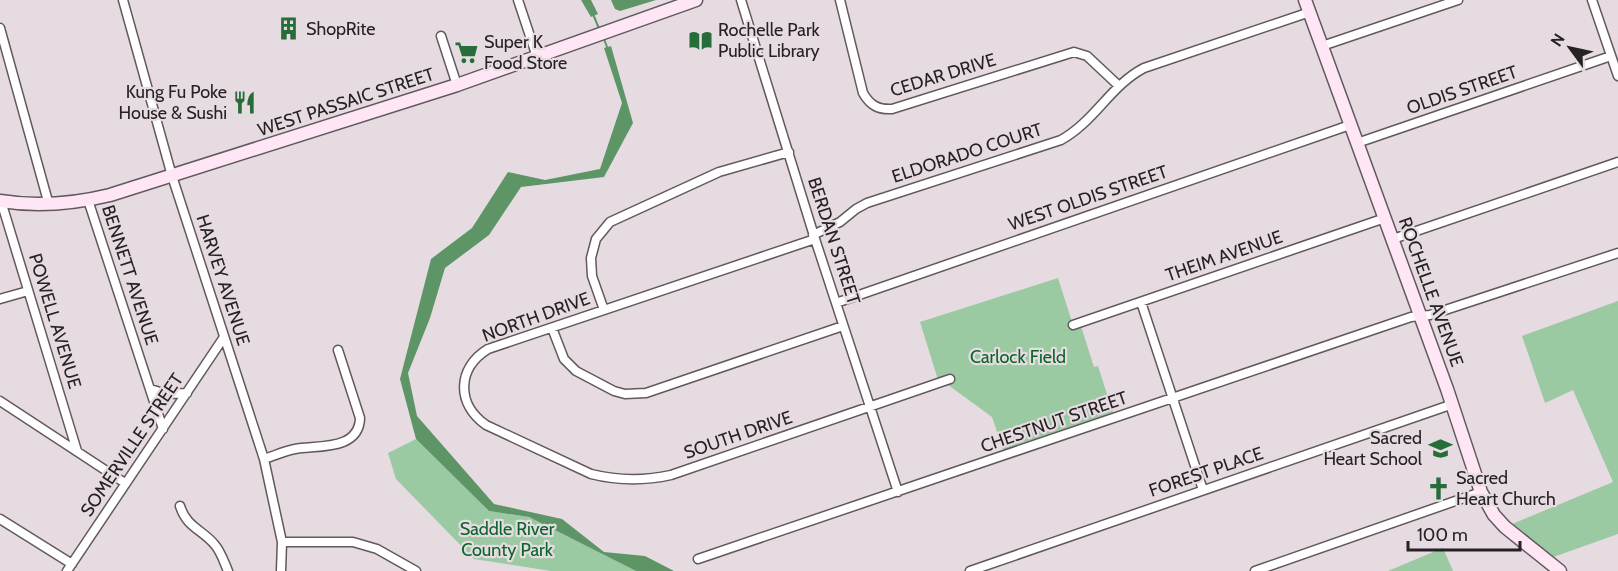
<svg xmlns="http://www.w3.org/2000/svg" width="1618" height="571" font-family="Cabin,sans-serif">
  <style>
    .green { fill: #9bc9a2 }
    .water { fill: #5d9567 }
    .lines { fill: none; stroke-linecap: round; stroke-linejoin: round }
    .stream { stroke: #5d9567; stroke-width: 2 }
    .street-casing { stroke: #62595f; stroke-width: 11 }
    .secondary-casing { stroke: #62595f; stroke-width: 15 }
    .street { stroke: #fff; stroke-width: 8 }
    .secondary { stroke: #fee6f5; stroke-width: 12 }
    .labels { text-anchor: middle; stroke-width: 4.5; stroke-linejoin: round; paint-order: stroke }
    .poi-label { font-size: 18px; fill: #262224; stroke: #e6dbe1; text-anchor: start }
    .street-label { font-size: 18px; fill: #262224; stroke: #e6dbe1 }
    .park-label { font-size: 18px; fill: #08652a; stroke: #e6dbe1 }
  </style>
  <rect width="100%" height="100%" fill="#e6dbe1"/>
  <path class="green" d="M 1058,278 L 1073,325 L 1080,323 L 1094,367 L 1098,366 L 1115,419 L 1005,455 L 992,417 L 944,382 L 939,383 L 920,322 Z
    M 1618,301 L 1618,534 L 1545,560 L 1505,527 L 1613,482 L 1573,390 L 1545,403 L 1522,336 Z
    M 416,439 L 489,511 L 529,517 L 636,571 L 551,571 L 474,559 L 396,479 L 388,453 Z
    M 1443,548 L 1453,571 L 1388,571 L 1438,550 Z"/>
  <path class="water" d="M 581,0 L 591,0 L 598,14 L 591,17 Z
    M 611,0 L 656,0 L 620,11 L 615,9 Z
    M 611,46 L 633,123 L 604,177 L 521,187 L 489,235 L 445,268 L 430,318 L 408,373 L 417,416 L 494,504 L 562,519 L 604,552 L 645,556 L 674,571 L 636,571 L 529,517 L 489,511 L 416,439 L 400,379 L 431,259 L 472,228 L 508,172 L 545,180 L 600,169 L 622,103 L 604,48 Z"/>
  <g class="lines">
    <path class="stream" d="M 593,14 L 600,31
      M 604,39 L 607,47"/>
    <defs>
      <path id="street" d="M 123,0 L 172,176 L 264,459 L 282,542 L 281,571
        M 518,0 L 537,57
        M 741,0 L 815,239 L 898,492
        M 840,0 L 863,93 C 870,105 878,110 892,109 L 1074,52 L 1087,56 L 1119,86
        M 1592,0 L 1618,76
        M 0,28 L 49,205
        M 441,36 L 457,85
        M 1322,46 L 1458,0
        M 1357,143 L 1611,56
        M 88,200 L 163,429
        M 1,201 L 77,451
        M 813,235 L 840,222 L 856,209 L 867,203 L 1061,140 C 1094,122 1111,85 1144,68 L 1310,12
        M 815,239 L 488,349 C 457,368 456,404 486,425 L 591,474 C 619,481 644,481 671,475 L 950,379
        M 1393,239 L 1618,162
        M 0,299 L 28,291
        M 1141,302 L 1203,490
        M 836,303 L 1350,125
        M 604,310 L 592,276 L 591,258 L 596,239 L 610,222 L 719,172 L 789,152
        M 1073,325 L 1385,218
        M 552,328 L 564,359 L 576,371 L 614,391 L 625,394 L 646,393 L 843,326
        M 150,389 L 167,394 L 187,393
        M 0,401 L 125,483
        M 264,459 C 274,456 284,451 295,449 C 317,445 359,451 360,418 L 338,350
        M 180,506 C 187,528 202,529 215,545 C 221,552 224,562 228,571
        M 0,519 L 72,564
        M 282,542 L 353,542 L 377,549 L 416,571
        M 698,559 L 1411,317 L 1430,315 L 1618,253
        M 67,571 L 224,337
        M 970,571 L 1453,404
        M 1255,571 L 1481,492"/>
      <path id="secondary" d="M 1305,0 L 1447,389 L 1481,492 L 1494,515 L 1505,527 L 1560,571
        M 0,201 C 37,207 73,204 110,195 L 457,85 L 696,0"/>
    </defs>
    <use href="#street" class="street-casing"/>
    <use href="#secondary" class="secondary-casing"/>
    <use href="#street" class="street"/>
    <use href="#secondary" class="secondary"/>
  </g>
  <defs>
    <symbol id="building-bare" viewBox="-9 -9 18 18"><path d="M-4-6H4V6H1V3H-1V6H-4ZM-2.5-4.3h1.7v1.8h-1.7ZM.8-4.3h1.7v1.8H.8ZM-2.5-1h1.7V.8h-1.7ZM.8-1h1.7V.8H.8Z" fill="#276d39" stroke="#e6dbe1" stroke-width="2.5" paint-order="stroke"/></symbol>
    <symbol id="library-bare" viewBox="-9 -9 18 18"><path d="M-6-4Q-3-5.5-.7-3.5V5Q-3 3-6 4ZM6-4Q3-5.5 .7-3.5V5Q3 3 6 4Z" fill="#276d39" stroke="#e6dbe1" stroke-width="2.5" paint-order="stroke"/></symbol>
    <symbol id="supermarket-bare" viewBox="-9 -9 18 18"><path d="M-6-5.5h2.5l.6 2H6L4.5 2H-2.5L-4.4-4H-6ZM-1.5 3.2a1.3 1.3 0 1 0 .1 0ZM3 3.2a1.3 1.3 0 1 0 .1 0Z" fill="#276d39" stroke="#e6dbe1" stroke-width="2.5" paint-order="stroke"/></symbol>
    <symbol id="restaurant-bare" viewBox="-9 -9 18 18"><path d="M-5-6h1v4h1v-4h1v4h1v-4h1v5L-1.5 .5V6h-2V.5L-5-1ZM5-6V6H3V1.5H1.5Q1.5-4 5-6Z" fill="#276d39" stroke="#e6dbe1" stroke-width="2.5" paint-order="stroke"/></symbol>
    <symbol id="school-bare" viewBox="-9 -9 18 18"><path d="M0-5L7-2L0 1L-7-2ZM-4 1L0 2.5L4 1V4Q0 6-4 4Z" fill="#276d39" stroke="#e6dbe1" stroke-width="2.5" paint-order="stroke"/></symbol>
    <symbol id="church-bare" viewBox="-9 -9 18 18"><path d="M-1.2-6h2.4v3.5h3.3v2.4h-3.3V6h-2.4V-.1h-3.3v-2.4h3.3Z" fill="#276d39" stroke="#e6dbe1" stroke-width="2.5" paint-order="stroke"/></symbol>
  </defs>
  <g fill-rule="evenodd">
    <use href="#building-bare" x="272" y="12" width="33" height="33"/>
    <use href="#library-bare" x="684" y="24" width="33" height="33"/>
    <use href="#supermarket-bare" x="450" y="36" width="33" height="33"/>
    <use href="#restaurant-bare" x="228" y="86" width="33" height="33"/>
    <use href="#school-bare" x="1424" y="432" width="33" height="33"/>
    <use href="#church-bare" x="1422" y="472" width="33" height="33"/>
  </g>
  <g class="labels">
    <g class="poi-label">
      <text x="306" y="35">ShopRite</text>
      <text x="718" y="36">Rochelle Park<tspan x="718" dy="21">Public Library</tspan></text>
      <text x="484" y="48">Super K<tspan x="484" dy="21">Food Store</tspan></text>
      <text x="227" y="98" text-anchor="end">Kung Fu Poke<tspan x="227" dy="21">House &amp; Sushi</tspan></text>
      <text x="1422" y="444" text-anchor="end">Sacred<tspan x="1422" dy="21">Heart School</tspan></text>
      <text x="1456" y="484">Sacred<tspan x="1456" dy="21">Heart Church</tspan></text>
    </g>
    <g class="street-label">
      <text transform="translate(943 75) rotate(-17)" y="6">CEDAR DRIVE</text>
      <text transform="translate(1462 90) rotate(-19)" y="6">OLDIS STREET</text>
      <text transform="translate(346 102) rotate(-18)" y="6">WEST PASSAIC STREET</text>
      <text transform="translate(967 153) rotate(-18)" y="6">ELDORADO COURT</text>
      <text transform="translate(1088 198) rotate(-19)" y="6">WEST OLDIS STREET</text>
      <text transform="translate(834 241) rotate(72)" y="6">BERDAN STREET</text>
      <text transform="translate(1224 256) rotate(-19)" y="6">THEIM AVENUE</text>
      <text transform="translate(130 275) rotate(72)" y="6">BENNETT AVENUE</text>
      <text transform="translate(223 280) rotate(72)" y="6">HARVEY AVENUE</text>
      <text transform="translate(1431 292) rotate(70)" y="6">ROCHELLE AVENUE</text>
      <text transform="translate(536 317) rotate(-20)" y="6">NORTH DRIVE</text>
      <text transform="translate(55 321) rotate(73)" y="6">POWELL AVENUE</text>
      <text transform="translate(1054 422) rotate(-19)" y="6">CHESTNUT STREET</text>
      <text transform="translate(738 435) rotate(-19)" y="6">SOUTH DRIVE</text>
      <text transform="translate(132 445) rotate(-56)" y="6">SOMERVILLE STREET</text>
      <text transform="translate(1206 472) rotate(-19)" y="6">FOREST PLACE</text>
    </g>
    <g class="park-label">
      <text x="1018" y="363">Carlock Field</text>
      <text x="507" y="535">Saddle River<tspan x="507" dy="21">County Park</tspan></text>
    </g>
  </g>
  <g transform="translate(1570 48) rotate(303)" stroke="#e6dbe1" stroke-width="4.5" paint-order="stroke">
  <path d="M0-4.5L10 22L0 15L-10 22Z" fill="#262224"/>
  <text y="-9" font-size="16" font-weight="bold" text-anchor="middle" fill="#262224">N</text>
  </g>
  <path d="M1408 541v9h112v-9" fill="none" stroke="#262224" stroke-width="3"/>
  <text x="1417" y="541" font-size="18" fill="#262224" stroke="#e6dbe1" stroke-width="4.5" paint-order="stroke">100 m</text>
</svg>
